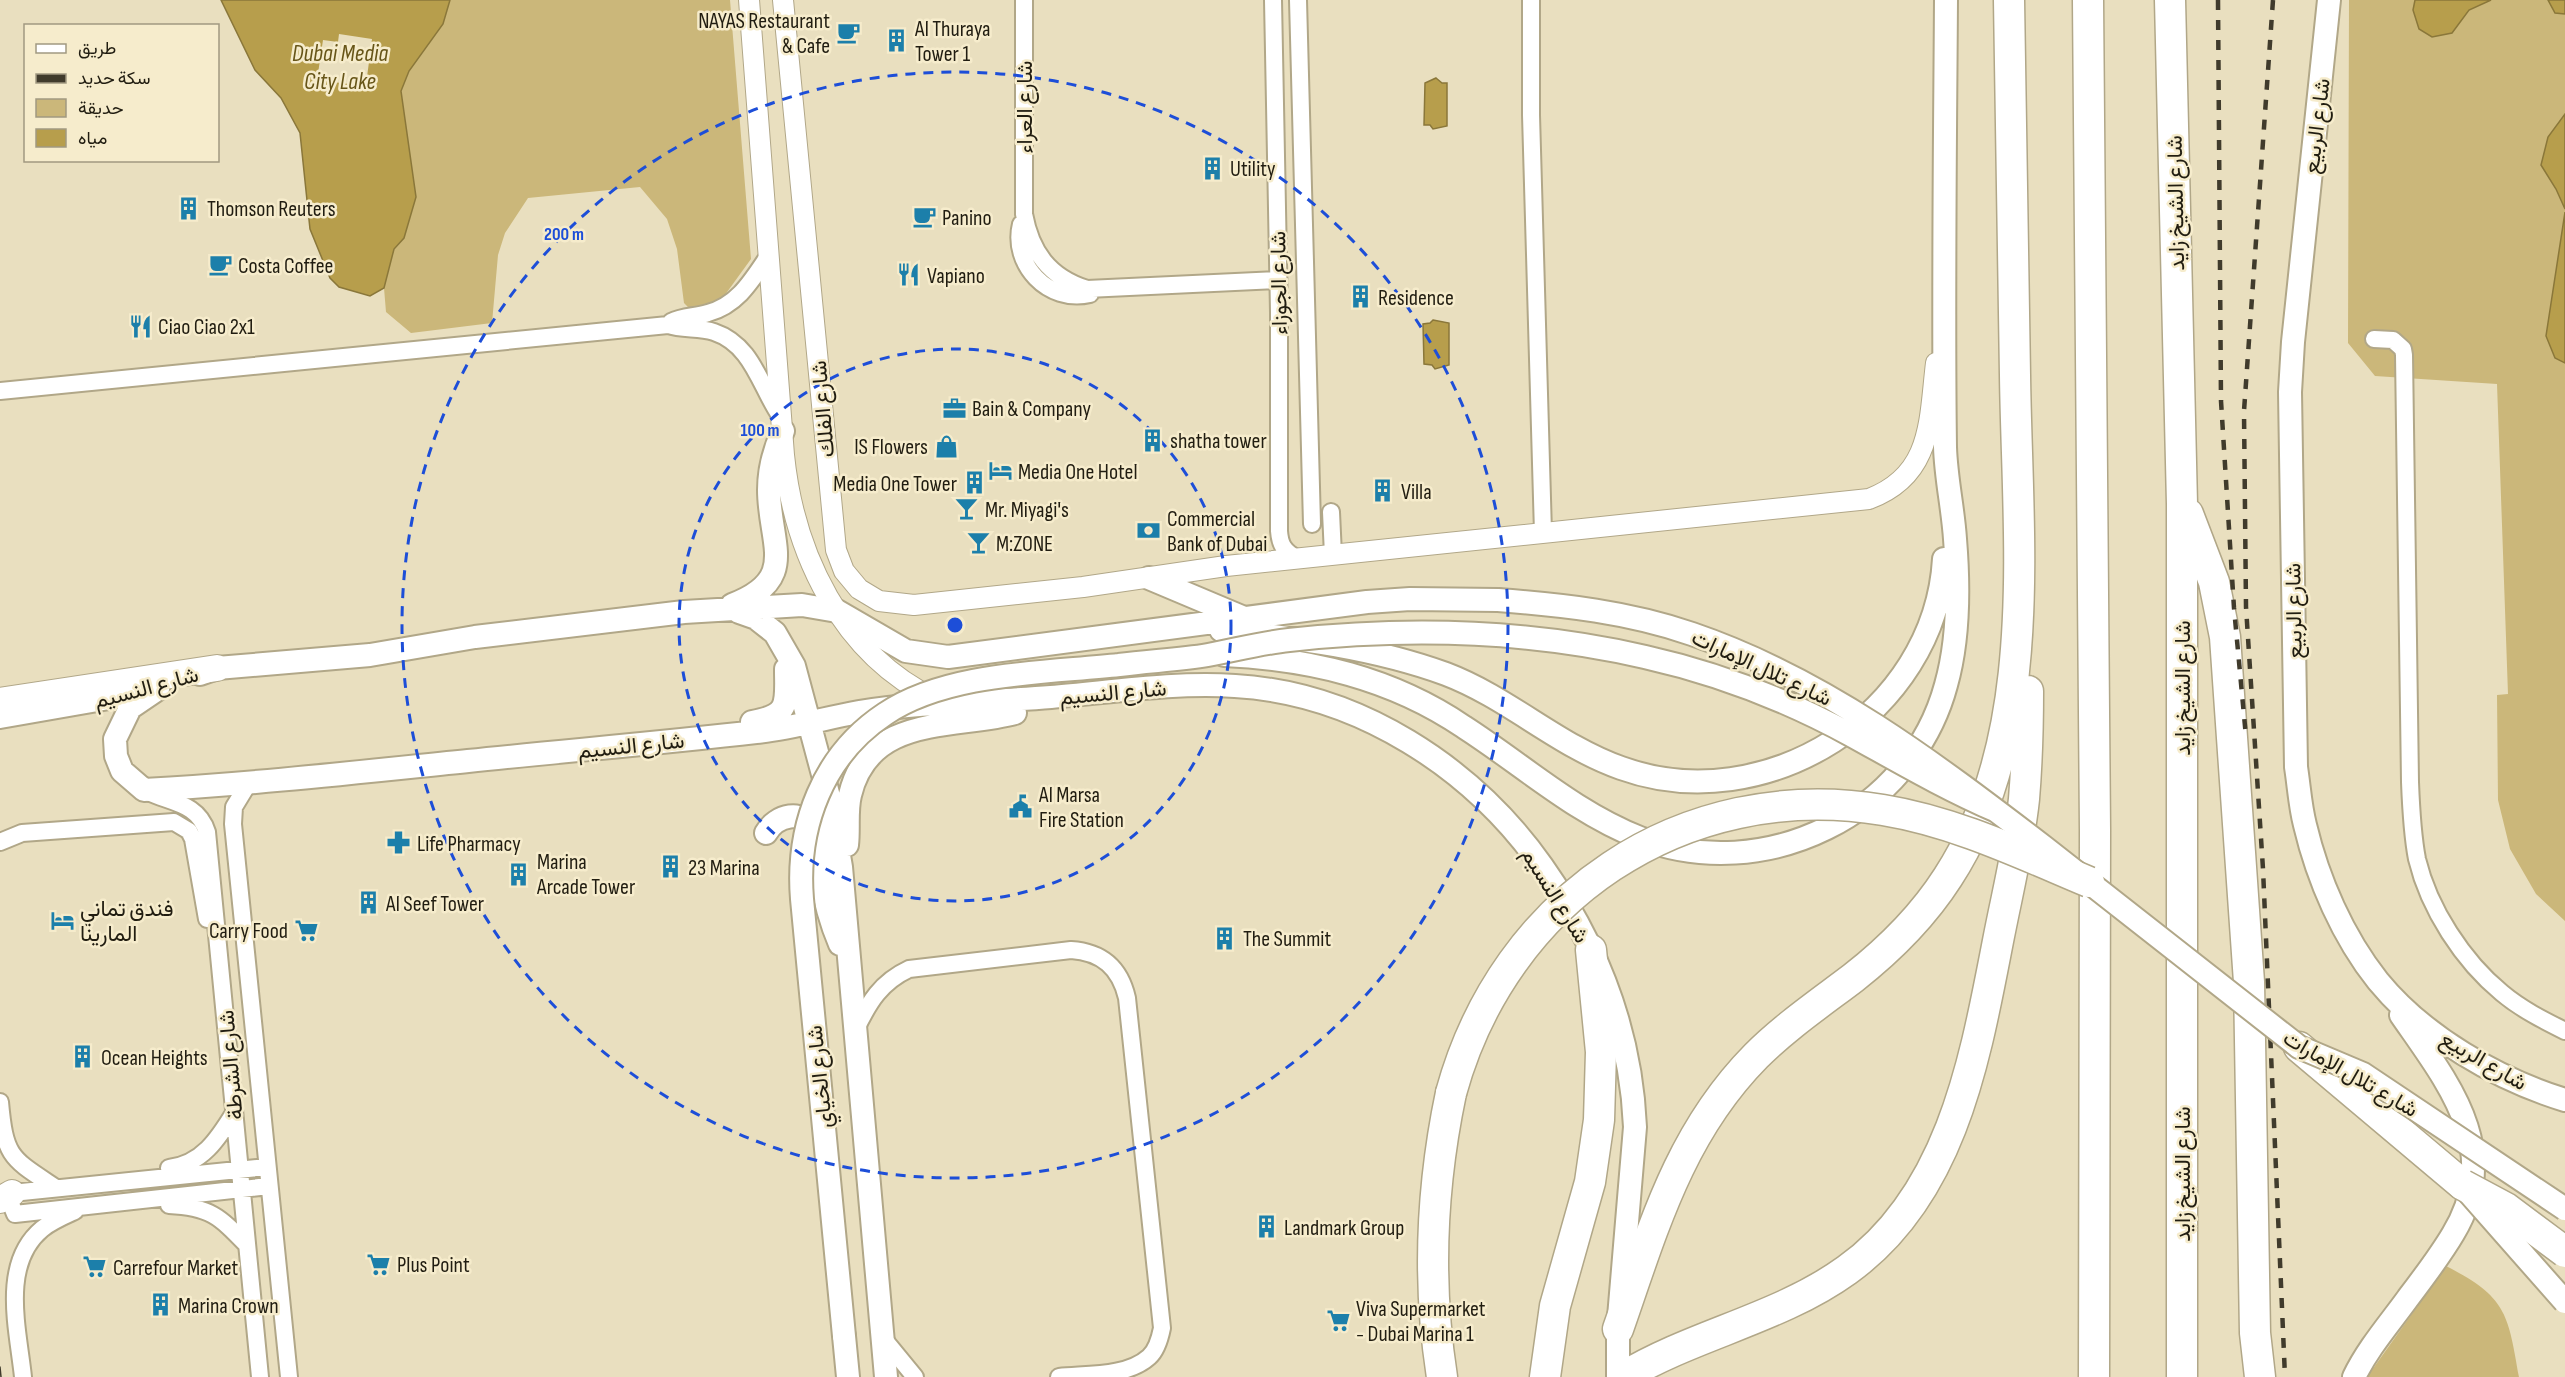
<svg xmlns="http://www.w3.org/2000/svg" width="2565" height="1377" font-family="'Sofia Sans Condensed',Vazirmatn,sans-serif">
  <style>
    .green { fill: #cbb77a }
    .water { fill: #b79e4c; stroke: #8a773a; stroke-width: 1.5 }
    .pier { fill: #e9dfbf }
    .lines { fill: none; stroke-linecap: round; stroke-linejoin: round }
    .minor-casing { stroke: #b1a788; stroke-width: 20 }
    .tertiary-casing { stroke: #b1a788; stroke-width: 22 }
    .secondary-casing { stroke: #b1a788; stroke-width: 26 }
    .primary-casing { stroke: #b1a788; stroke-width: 28 }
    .motorway-casing { stroke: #b1a788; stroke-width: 33 }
    .minor { stroke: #fff; stroke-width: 16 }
    .tertiary { stroke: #fff; stroke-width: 20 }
    .secondary { stroke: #fff; stroke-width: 22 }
    .primary { stroke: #fff; stroke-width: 26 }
    .motorway { stroke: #fff; stroke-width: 30 }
    .tram { stroke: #403b2c; stroke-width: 1.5 }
    .rail { stroke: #403b2c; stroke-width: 4.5; stroke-dasharray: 10 10; stroke-linecap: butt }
    .secondary-bridge-casing { stroke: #b1a788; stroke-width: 26; stroke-linecap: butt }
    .motorway-bridge-casing { stroke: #b1a788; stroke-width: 33; stroke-linecap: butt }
    .secondary-bridge { stroke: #fff; stroke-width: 22 }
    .motorway-bridge { stroke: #fff; stroke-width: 30 }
    .ring { fill: none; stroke: #1d4ed8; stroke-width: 3; stroke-dasharray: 10 8 }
    .labels { text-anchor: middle; stroke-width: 5; stroke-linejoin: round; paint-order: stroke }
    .poi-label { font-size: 22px; fill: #211d11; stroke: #f6eccc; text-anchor: start }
    .street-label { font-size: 22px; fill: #211d11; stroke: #f6eccc }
    .water-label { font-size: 24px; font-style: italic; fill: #675518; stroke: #f6eccc }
    .centre { fill: #1d4ed8; stroke: #f6eccc; stroke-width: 3 }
    .ring-label { font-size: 18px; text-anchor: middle; font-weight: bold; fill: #1d4ed8; stroke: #f6eccc; stroke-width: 5; stroke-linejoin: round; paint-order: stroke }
  </style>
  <rect width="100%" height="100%" fill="#e9dfbf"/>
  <path class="green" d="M 450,0 L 730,0 L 751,259 L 722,299 L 694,313 L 684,303 L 677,249 L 667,219 L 640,187 L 528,198 L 505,233 L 498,255 L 492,323 L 411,333 L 386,312 L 384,288 L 394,249 L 404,238 L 416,197 L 401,91 L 409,71 L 443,24 Z
    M 2349,0 L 2565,0 L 2565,921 L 2536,894 L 2510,849 L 2498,800 L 2497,695 L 2508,694 L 2497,384 L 2375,376 L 2348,343 Z
    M 2446,1266 C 2507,1297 2508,1314 2519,1377 L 2367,1377 Z"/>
  <path class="water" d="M 221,0 L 450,0 L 443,24 L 409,71 L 401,91 L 416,197 L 404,238 L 394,249 L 384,288 L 370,296 L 339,287 L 330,278 L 310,229 L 300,133 L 281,98 L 255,70 Z
    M 2415,0 L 2491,0 L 2469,10 L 2452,33 L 2432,37 L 2419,29 L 2413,10 Z
    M 2548,0 L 2565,0 L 2565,14 L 2555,13 Z
    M 1436,78 L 1442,83 L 1447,83 L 1447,126 L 1433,129 L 1430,125 L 1424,125 L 1425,83 Z
    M 2565,114 L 2565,209 L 2556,189 L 2541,165 L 2548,137 Z
    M 2565,212 L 2565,363 L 2555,358 L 2546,336 Z
    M 1433,320 L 1449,323 L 1449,365 L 1435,369 L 1432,365 L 1424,364 L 1423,324 L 1430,323 Z"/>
  <path class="pier" d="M 339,34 L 372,39 L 367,77 L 351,75 L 349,84 L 317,80 L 323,40 L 338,42 Z"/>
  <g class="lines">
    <defs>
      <path id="minor" d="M 1024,0 L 1024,214 C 1031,252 1049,277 1087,289 L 1278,280
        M 1273,0 L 1279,312 L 1279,531 C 1280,545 1284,551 1296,558
        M 1298,0 L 1312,524
        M 1531,0 L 1531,115 L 1543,533
        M 1021,224 C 1011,264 1048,304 1090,294
        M 671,322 C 683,316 695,317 708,313 C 738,305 752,280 769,255
        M 2374,339 L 2393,340 L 2403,349 L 2404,355 L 2410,782 C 2411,808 2412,833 2417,859 C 2429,909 2463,961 2502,993 C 2521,1009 2543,1020 2565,1031
        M 0,391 L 668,325 C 683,330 699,327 714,332 C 753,345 760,387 781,417
        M 1331,512 L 1333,555
        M 248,784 L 234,807 L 233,824 L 289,1377
        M 148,792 C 172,803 198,803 207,832 L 260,1377
        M 0,842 L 22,833 L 174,822 L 189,831 L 193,839 L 207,919
        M 856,1029 C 869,1002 881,982 909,969 L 1071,950 C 1102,952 1120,968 1127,998 L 1162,1328 C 1160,1338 1157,1350 1149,1357 C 1127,1377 1086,1374 1059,1377
        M 0,1102 C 5,1158 11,1158 56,1188
        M 267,1167 L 12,1193 L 11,1204 L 15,1214 L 269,1186
        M 169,1168 C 202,1164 218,1139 234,1113
        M 169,1205 C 210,1207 219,1216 247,1245
        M 883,1338 L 915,1377
        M 23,1377 C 18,1329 0,1264 42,1229 C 52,1221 64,1216 75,1211"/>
      <path id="tertiary" d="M 749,0 L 784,455 C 794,553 841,654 935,699
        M 783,0 L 836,550 L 844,571 L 859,589 L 879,601 L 914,605 L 1083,587 L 1226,566 L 1869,499 C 1933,475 1929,420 1936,363"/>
      <path id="secondary" d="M 2329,0 L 2293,342 L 2290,392 L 2296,767 C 2299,786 2300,806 2305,825 C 2318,880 2343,937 2378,981 C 2424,1037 2497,1079 2565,1100
        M 1149,578 L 1244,618
        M 732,605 C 800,579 769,544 769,490 C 769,469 774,450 783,431
        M 739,612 L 756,618 L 775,633 L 794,666 L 829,797 L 841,867 L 886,1377
        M 1221,630 C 1296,638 1375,648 1446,674 C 1509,698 1558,746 1621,768 C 1765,820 1935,714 1944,559
        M 1224,655 C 1310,659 1392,678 1464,727 C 1523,765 1574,812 1640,838 C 1764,886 1911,815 1946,685 C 1959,639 1959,587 1955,539 C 1953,508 1946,479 1945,447 C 1943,298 1945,149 1946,0
        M 200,674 L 217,668 L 370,655 L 475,637 L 684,612 L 802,605 L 837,611 L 906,651 L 948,657 L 1367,602 L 1410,599 L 1498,600
        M 158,689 L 130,708 L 115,739 L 116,756 L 122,771 L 144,790 C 253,784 360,772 468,761 C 564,751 660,743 756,732 C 791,729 824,718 859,712 C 921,702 988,702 1051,697 C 1112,692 1174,682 1235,686 C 1358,693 1472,767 1542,866 C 1597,944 1631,1031 1635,1127 L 1618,1329 L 1618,1377
        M 0,717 L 149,691
        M 752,722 C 791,715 786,703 786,669
        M 766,833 C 776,815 803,808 814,830 C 820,842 819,859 820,872 C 824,897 830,921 840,944
        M 847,845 C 849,829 846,811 850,795 C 869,714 954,729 1015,713
        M 844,1336 L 848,1377
        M 2354,1377 C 2368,1348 2390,1323 2408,1298 C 2424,1277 2440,1256 2453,1234 C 2504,1150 2448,1083 2401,1015"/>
      <path id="primary" d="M 0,701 L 217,668
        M 0,1200 L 12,1193"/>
      <path id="motorway" d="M 2088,0 L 2095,830 L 2094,1377
        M 2170,0 L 2182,504 L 2182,1377
        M 2188,514 L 2214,582 L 2225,637 L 2249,982 L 2255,1333 L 2260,1377
        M 2299,1047 L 2463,1185
        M 1618,1329 C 1653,1229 1679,1134 1756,1056 C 1785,1027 1820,1003 1853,978 C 1890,949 1923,916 1948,877 C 2041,734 2017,538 2015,375 C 2013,250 2011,125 2009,0
        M 1442,1377 C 1427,1281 1431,1188 1451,1093
        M 1545,1377 L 1555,1306 L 1590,1182 L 1599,1120 L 1601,1052 L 1591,950
        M 1623,1377 C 1694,1334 1779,1319 1847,1270 C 1952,1195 1975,1059 1998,941 C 2007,894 2019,847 2024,799 C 2027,763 2028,727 2028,691"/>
    </defs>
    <use href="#minor" class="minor-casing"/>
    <use href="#tertiary" class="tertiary-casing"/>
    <use href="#secondary" class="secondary-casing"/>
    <use href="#primary" class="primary-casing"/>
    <use href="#motorway" class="motorway-casing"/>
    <use href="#minor" class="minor"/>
    <use href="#tertiary" class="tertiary"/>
    <use href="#secondary" class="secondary"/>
    <use href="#primary" class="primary"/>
    <use href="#motorway" class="motorway"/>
    <path class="tram" d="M 0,1367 L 1,1377"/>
    <path class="rail" d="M 2218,0 L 2221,401 L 2234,608 L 2246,737
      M 2273,0 L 2244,411 L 2246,607 L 2263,869 L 2285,1377"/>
    <defs>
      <path id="secondary-bridge" d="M 1498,600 C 1563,605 1629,612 1692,634 C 1824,679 1934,763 2044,847 C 2129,913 2214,980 2299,1047 L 2363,1074 L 2565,1209
        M 2469,1193 L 2565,1302
        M 844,1336 L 802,899 C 796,826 823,755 885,714 C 947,672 1046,673 1119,665 C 1148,661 1179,660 1208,655 C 1235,650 1261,643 1289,640 C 1408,627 1528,630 1645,657 C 1716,673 1787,700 1851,735 C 1900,762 1944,788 1997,811"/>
      <path id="motorway-bridge" d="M 1451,1093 C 1504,899 1682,777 1883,810 C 1956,822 2022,854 2089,882
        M 2463,1185 L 2506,1208 L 2565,1252"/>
    </defs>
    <use href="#secondary-bridge" class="secondary-bridge-casing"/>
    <use href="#motorway-bridge" class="motorway-bridge-casing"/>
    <use href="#secondary-bridge" class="secondary-bridge"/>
    <use href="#motorway-bridge" class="motorway-bridge"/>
  </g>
  <g class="ring">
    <circle cx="955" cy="625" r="276"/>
    <circle cx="955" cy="625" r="553"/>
  </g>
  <defs>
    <symbol id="cafe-bare" viewBox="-9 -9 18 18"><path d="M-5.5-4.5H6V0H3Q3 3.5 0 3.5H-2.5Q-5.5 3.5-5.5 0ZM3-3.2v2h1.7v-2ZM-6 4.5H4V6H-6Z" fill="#1c7faa" stroke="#f6eccc" stroke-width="2.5" paint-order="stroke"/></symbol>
    <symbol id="building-bare" viewBox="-9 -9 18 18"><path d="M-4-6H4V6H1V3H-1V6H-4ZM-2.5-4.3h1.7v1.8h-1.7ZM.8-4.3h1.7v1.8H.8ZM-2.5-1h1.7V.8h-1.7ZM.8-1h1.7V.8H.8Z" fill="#1c7faa" stroke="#f6eccc" stroke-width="2.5" paint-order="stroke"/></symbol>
    <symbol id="restaurant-bare" viewBox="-9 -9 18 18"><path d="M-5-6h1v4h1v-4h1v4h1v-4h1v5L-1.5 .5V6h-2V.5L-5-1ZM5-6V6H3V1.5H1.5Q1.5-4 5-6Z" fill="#1c7faa" stroke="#f6eccc" stroke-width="2.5" paint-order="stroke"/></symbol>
    <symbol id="office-bare" viewBox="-9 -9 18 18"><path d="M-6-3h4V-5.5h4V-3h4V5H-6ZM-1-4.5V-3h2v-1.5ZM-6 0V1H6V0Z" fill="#1c7faa" stroke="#f6eccc" stroke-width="2.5" paint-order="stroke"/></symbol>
    <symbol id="shop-bare" viewBox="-9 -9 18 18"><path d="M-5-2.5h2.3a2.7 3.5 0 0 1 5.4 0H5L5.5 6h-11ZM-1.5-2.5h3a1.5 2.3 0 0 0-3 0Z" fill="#1c7faa" stroke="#f6eccc" stroke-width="2.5" paint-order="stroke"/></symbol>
    <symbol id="hotel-bare" viewBox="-9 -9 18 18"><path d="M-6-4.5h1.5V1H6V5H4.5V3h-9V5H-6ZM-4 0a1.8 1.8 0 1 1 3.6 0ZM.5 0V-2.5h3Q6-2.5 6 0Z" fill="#1c7faa" stroke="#f6eccc" stroke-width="2.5" paint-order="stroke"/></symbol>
    <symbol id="bar-bare" viewBox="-9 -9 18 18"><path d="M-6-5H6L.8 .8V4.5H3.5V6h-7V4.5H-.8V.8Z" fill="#1c7faa" stroke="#f6eccc" stroke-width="2.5" paint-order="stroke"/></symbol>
    <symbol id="bank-bare" viewBox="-9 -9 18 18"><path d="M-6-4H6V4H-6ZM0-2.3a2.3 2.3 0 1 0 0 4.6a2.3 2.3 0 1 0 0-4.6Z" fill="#1c7faa" stroke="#f6eccc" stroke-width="2.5" paint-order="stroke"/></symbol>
    <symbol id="civic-bare" viewBox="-9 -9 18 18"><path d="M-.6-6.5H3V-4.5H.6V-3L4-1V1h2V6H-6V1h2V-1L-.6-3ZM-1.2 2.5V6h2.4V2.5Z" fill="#1c7faa" stroke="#f6eccc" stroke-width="2.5" paint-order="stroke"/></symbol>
    <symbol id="pharmacy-bare" viewBox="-9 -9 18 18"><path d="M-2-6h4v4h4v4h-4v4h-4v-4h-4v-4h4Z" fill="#1c7faa" stroke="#f6eccc" stroke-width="2.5" paint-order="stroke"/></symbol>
    <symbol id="supermarket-bare" viewBox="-9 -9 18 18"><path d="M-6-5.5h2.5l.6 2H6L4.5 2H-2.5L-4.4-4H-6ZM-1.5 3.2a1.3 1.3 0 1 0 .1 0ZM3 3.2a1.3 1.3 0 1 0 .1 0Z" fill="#1c7faa" stroke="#f6eccc" stroke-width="2.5" paint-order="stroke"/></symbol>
  </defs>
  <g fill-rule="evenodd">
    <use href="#cafe-bare" x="832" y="16" width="33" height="33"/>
    <use href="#building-bare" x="880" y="24" width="33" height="33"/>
    <use href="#building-bare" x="1196" y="152" width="33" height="33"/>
    <use href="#building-bare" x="172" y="192" width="33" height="33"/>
    <use href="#cafe-bare" x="908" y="200" width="33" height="33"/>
    <use href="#cafe-bare" x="204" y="248" width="33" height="33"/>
    <use href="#restaurant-bare" x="892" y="258" width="33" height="33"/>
    <use href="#building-bare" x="1344" y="280" width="33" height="33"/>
    <use href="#restaurant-bare" x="124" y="310" width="33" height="33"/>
    <use href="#office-bare" x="938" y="392" width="33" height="33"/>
    <use href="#building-bare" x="1136" y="424" width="33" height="33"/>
    <use href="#shop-bare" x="930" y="430" width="33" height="33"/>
    <use href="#hotel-bare" x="984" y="454" width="33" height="33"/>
    <use href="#building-bare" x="958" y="466" width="33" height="33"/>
    <use href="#building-bare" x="1366" y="474" width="33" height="33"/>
    <use href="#bar-bare" x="950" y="492" width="33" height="33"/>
    <use href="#bank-bare" x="1132" y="514" width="33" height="33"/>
    <use href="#bar-bare" x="962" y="526" width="33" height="33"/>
    <use href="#civic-bare" x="1004" y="790" width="33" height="33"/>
    <use href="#pharmacy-bare" x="382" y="826" width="33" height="33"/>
    <use href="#building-bare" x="654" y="850" width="33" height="33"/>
    <use href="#building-bare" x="502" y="858" width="33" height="33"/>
    <use href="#building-bare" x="352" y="886" width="33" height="33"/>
    <use href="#hotel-bare" x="46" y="904" width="33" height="33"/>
    <use href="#supermarket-bare" x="290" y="914" width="33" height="33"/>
    <use href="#building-bare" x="1208" y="922" width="33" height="33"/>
    <use href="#building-bare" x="66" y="1040" width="33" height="33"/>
    <use href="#building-bare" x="1250" y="1210" width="33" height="33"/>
    <use href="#supermarket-bare" x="362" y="1248" width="33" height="33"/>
    <use href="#supermarket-bare" x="78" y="1250" width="33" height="33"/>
    <use href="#building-bare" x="144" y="1288" width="33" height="33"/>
    <use href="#supermarket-bare" x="1322" y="1304" width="33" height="33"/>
  </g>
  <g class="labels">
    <g class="poi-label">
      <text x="830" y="28" text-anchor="end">NAYAS Restaurant<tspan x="830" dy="25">&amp; Cafe</tspan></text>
      <text x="915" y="36">Al Thuraya<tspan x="915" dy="25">Tower 1</tspan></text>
      <text x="1230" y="176">Utility</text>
      <text x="207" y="216">Thomson Reuters</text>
      <text x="942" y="225">Panino</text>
      <text x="238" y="273">Costa Coffee</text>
      <text x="927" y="283">Vapiano</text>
      <text x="1378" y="305">Residence</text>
      <text x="158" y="334">Ciao Ciao 2x1</text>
      <text x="972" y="416">Bain &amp; Company</text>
      <text x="1170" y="448">shatha tower</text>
      <text x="928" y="454" text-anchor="end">IS Flowers</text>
      <text x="1018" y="479">Media One Hotel</text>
      <text x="957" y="491" text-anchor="end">Media One Tower</text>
      <text x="1401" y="499">Villa</text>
      <text x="985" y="517">Mr. Miyagi's</text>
      <text x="1167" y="526">Commercial<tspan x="1167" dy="25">Bank of Dubai</tspan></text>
      <text x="996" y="551">M:ZONE</text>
      <text x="1039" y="802">Al Marsa<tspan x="1039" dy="25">Fire Station</tspan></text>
      <text x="417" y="851">Life Pharmacy</text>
      <text x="537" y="869">Marina<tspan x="537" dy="25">Arcade Tower</tspan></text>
      <text x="688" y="875">23 Marina</text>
      <text x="386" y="911">Al Seef Tower</text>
      <text x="80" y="916">فندق تماني<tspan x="80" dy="25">المارينا</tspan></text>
      <text x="288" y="938" text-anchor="end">Carry Food</text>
      <text x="1243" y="946">The Summit</text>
      <text x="101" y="1065">Ocean Heights</text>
      <text x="1284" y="1235">Landmark Group</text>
      <text x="397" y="1272">Plus Point</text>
      <text x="113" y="1275">Carrefour Market</text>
      <text x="178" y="1313">Marina Crown</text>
      <text x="1356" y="1316">Viva Supermarket<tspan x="1356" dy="25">- Dubai Marina 1</tspan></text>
    </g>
    <g class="street-label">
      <text transform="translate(1024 107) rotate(-90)" y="8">شارع العراء</text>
      <text transform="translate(2316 126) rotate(-83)" y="8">شارع الربيع</text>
      <text transform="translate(2175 203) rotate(-91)" y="8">شارع الشيخ زايد</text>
      <text transform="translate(1278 283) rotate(-91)" y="8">شارع الجوزاء</text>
      <text transform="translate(822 409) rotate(-95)" y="8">شارع الفلك</text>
      <text transform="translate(2293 611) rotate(-91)" y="8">شارع الربيع</text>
      <text transform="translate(1762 667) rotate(25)" y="8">شارع تلال الإمارات</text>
      <text transform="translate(146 687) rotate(-15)" y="8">شارع النسيم</text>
      <text transform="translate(2182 688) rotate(-90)" y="8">شارع الشيخ زايد</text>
      <text transform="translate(1113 692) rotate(-5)" y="8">شارع النسيم</text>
      <text transform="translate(631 745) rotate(-6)" y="8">شارع النسيم</text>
      <text transform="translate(1556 895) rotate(58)" y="8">شارع النسيم</text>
      <text transform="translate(2484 1060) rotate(30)" y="8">شارع الربيع</text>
      <text transform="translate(230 1065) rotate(-95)" y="8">شارع الشرطة</text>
      <text transform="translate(2351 1073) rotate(30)" y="8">شارع تلال الإمارات</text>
      <text transform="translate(819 1077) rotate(-96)" y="8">شارع الخياي</text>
      <text transform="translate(2182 1174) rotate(-90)" y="8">شارع الشيخ زايد</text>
    </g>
    <g class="water-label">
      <text x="340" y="61">Dubai Media<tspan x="340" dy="28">City Lake</tspan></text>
    </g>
  </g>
  <circle cx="955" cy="625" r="9" class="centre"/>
  <g class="ring-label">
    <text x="564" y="240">200 m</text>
    <text x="760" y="436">100 m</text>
  </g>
  <rect x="24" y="24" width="195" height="138" fill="#f6eccc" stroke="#a19981" stroke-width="1.5"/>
  <rect x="36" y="44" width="30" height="9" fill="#ffffff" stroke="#a19981" stroke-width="1.5"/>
  <text x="78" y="54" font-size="18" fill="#211d11">طريق</text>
  <rect x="36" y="74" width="30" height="9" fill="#403b2c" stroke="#a19981" stroke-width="1.5"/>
  <text x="78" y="84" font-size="18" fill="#211d11">سكة حديد</text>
  <rect x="36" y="99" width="30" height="18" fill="#cbb77a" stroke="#a19981" stroke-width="1.5"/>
  <text x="78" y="114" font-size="18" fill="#211d11">حديقة</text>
  <rect x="36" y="129" width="30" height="18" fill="#b79e4c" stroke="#a19981" stroke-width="1.5"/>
  <text x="78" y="144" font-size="18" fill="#211d11">مياه</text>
</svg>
